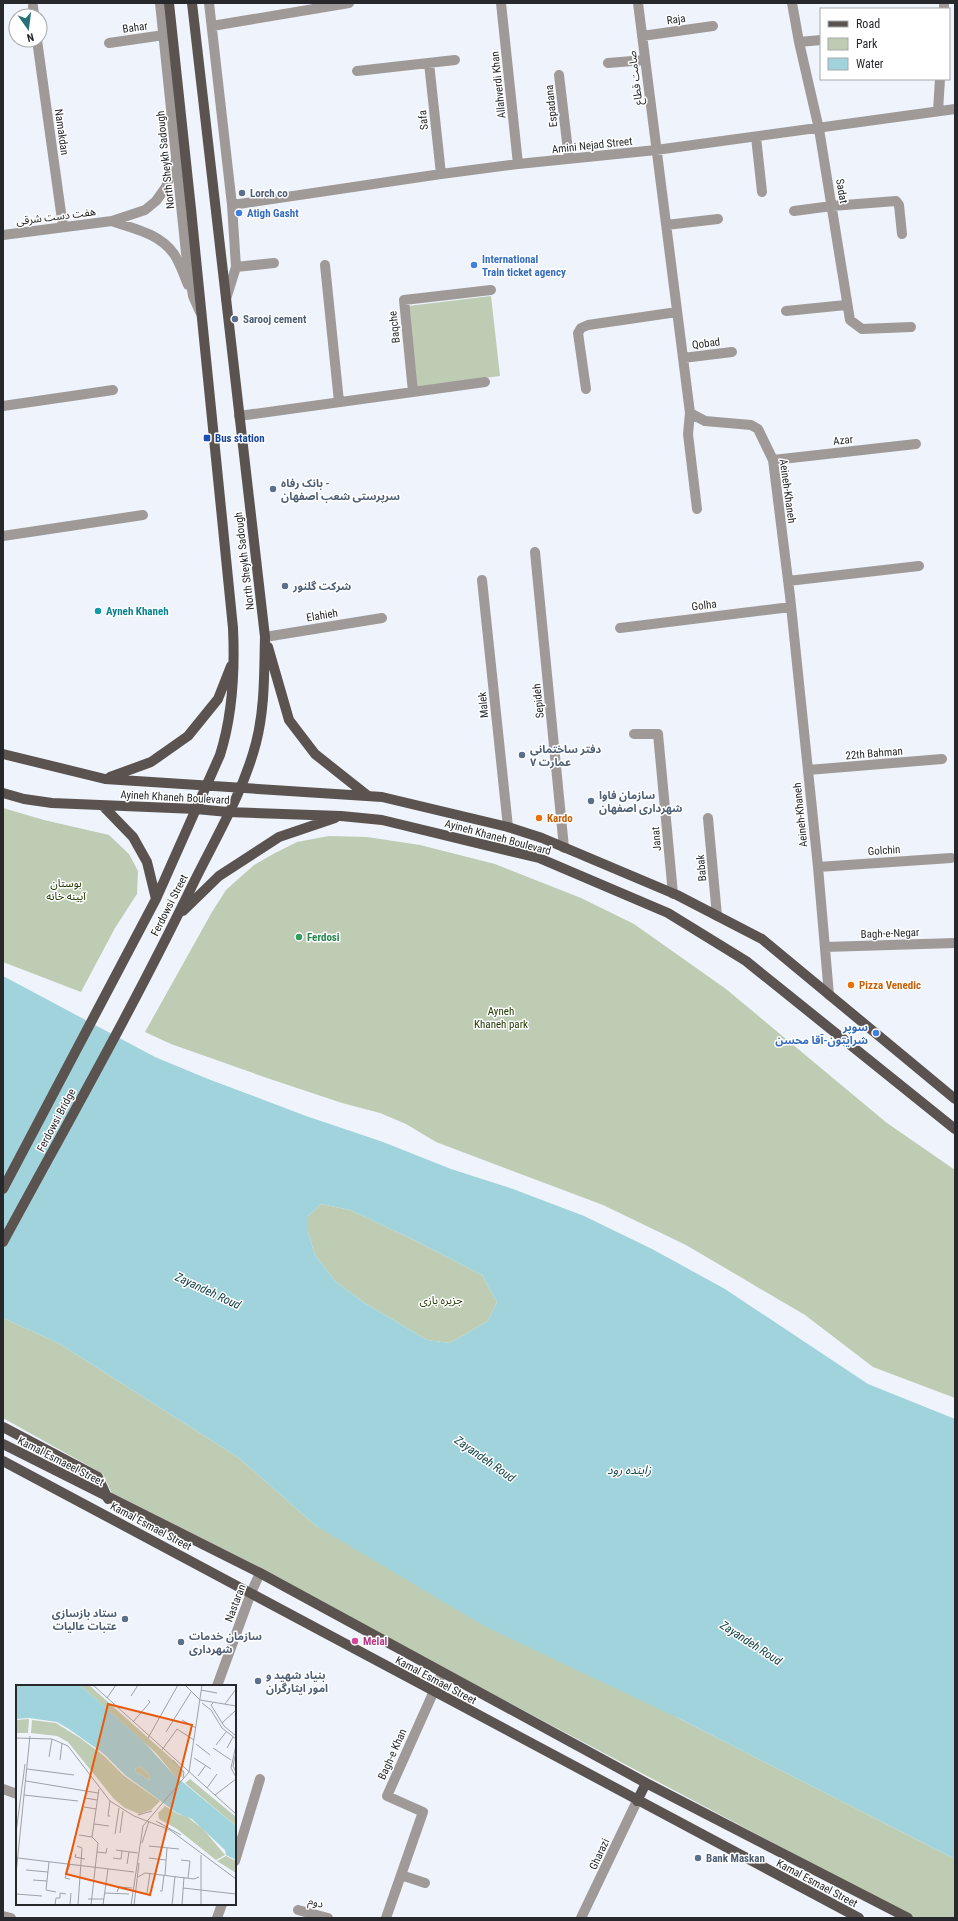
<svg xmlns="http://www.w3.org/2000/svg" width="958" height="1921" font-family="'Roboto Condensed','Noto Sans Arabic',sans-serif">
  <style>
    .green { fill: #beccb3 }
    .water { fill: #a0d3db; fill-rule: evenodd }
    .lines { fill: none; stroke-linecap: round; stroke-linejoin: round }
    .minor { stroke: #9f9a98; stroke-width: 10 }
    .major { stroke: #5a534f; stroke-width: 10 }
    .service-dot { fill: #5c6f8a; stroke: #fff; stroke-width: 1.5 }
    .shop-dot { fill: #3f7fe0; stroke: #fff; stroke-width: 1.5 }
    .transit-dot { fill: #1a4fb4; stroke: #fff; stroke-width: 1.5 }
    .culture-dot { fill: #0f9aa8; stroke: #fff; stroke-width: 1.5 }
    .food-dot { fill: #e8710a; stroke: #fff; stroke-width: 1.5 }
    .leisure-dot { fill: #2e9e5b; stroke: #fff; stroke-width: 1.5 }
    .hotel-dot { fill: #d1479c; stroke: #fff; stroke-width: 1.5 }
    .labels { text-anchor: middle; stroke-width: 3; stroke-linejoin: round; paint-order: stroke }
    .street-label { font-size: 11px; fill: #26282b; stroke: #fff }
    .service-label { font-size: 11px; font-weight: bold; fill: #4e5e75; stroke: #fff; text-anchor: start }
    .shop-label { font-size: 11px; font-weight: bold; fill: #366cbe; stroke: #fff; text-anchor: start }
    .transit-label { font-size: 11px; font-weight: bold; fill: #164399; stroke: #fff; text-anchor: start }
    .culture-label { font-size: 11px; font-weight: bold; fill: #0d838f; stroke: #fff; text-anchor: start }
    .food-label { font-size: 11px; font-weight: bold; fill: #c56008; stroke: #fff; text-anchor: start }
    .park-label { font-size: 11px; fill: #223901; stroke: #fff }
    .leisure-label { font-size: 11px; font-weight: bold; fill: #27864d; stroke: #fff; text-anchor: start }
    .hotel-label { font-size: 11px; font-weight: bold; fill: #b23c85; stroke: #fff; text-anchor: start }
    .water-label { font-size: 12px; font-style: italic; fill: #0e3e44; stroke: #fff }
    .inset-road { fill: none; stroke: #9ea2a8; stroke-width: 1 }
    .view { fill: #e8590c; fill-opacity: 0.15; stroke: #e8590c; stroke-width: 2 }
    .inset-edge { fill: none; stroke: #26282b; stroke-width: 2 }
  </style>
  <rect width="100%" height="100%" fill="#eef3fc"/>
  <path class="green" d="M 491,296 L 500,376 L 417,387 L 408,306 Z
    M 3,808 L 44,820 L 109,835 L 129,854 L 138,871 L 137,894 L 115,928 L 81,992 L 3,962 Z
    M 329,836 L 367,837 L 420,845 L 495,864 L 581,898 L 634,924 L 726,989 L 887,1123 L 955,1170 L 955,1398 L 873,1367 L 805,1315 L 686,1245 L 603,1205 L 436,1142 L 406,1124 L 380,1113 L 342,1103 L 267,1078 L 171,1044 L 145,1032 L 212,912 L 226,890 L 254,865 L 275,853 L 297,842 Z
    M 321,1204 L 350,1210 L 410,1238 L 482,1275 L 497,1302 L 488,1321 L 450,1343 L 427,1340 L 363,1302 L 336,1282 L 315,1255 L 308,1232 L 308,1216 Z
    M 3,1318 L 60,1344 L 239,1458 L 316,1526 L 680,1719 L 955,1859 L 955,1918 L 915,1918 L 183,1530 L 113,1496 L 103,1474 L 3,1418 Z"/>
  <path class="water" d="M 3,976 L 155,1057 L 208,1079 L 306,1116 L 383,1142 L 451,1169 L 513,1189 L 584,1216 L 652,1249 L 725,1289 L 868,1384 L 955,1419 L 955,1859 L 680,1719 L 484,1626 L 316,1526 L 239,1458 L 60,1344 L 3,1318 ZM 321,1204 L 350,1210 L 410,1238 L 482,1275 L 497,1302 L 488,1321 L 450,1343 L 427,1340 L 363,1302 L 336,1282 L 315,1255 L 308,1232 L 308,1216 Z"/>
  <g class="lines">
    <path class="minor" d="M 160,3 L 186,253 L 193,296 L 200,312
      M 209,3 L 232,205 L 236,267 L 226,299
      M 501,3 L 518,164
      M 638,3 L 690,413 L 705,421 L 751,425 L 758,429 L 773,460 L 790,596 L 818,867 L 829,995
      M 792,3 L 799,42 L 819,129 L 850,320 L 862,329 L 911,327
      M 33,6 L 34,16
      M 944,9 L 944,3
      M 212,26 L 349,3
      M 642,36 L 713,26
      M 37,40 L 63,227
      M 799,42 L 821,40
      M 109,43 L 164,35
      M 429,63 L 441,174
      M 608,63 L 645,60
      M 357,71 L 455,60
      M 559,75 L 569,159
      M 938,111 L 940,79
      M 756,137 L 762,192
      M 232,205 L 441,174 L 518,164 L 656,150 L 955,109
      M 794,211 L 832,206 L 896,201 L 899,205 L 902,234
      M 112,221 C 134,229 159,233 174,254 C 180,263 184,275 188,285
      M 666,225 L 718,219
      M 3,235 L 112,221 L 145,210 L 156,201 L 166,187 L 176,159
      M 325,265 L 339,402
      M 236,267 L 274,263
      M 786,311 L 846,305
      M 683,358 L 732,352
      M 586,389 L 578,333 L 581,328 L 588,325 L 677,312
      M 413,392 L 404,300 L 491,290
      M 3,406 L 113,390
      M 690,413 L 688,434 L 697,509
      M 239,416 L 485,382
      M 773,460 L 916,444
      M 3,536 L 143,515
      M 535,552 L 564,848
      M 482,580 L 508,827
      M 788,581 L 919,566
      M 620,628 L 791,607
      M 265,637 L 382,618
      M 634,734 L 658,734 L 673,894
      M 808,770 L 942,759
      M 708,818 L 717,916
      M 818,867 L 951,858
      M 825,947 L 955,943
      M 217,1686 L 251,1593 L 260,1573
      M 3,1789 L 17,1794
      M 235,1861 L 260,1779
      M 401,1875 L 425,1883
      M 298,1910 L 328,1918
      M 3,1916 L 11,1918
      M 217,1918 L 222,1904
      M 386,1918 L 423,1812 L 387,1796 L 442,1673
      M 581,1918 L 637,1801"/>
    <path class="major" d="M 268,647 L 289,720 L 315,754 L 368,796
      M 3,754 L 105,779 L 382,797 L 508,827 L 542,838 L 677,895 L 762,939 L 955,1099
      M 110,777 L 151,762 L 188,736 L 218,699 L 231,666
      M 3,793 L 24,799 L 52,803 L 196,809 L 228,812 L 341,816 L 382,820 L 539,858 L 668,913 L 746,961 L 955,1129
      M 103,806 L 133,837 L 147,862 L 156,899
      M 183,911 L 219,876 L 279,837 L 335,818
      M 3,1189 L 156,899 L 220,755 C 233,714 235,671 233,628 L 191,209 L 169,3
      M 3,1242 C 67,1124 134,1006 193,884 C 215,839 243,793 256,743 C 265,708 264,673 265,637 L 192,3
      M 3,1427 L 98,1477 L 108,1499
      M 3,1444 L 260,1573 L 646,1783 L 908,1918
      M 3,1461 L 859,1918
      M 637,1801 L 646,1783"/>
  </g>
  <g class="service-dot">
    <circle cx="242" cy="193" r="4"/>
    <circle cx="235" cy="319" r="4"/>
    <circle cx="273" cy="489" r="4"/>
    <circle cx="285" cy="586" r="4"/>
    <circle cx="522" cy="755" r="4"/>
    <circle cx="591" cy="801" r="4"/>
    <circle cx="125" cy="1619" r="4"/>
    <circle cx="181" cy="1642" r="4"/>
    <circle cx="258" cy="1681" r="4"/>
    <circle cx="698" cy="1858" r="4"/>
  </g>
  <g class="shop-dot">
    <circle cx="239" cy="213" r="4"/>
    <circle cx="474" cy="265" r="4"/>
    <circle cx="876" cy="1033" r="4"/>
  </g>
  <rect class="transit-dot" x="203" y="434" width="8" height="8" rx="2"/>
  <circle class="culture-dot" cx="98" cy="611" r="4"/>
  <g class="food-dot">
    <circle cx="539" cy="818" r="4"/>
    <circle cx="851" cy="985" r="4"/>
  </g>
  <circle class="leisure-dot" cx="299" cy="937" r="4"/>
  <circle class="hotel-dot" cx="355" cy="1641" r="4"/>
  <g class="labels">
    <g class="street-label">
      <text transform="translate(676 19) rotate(-8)" y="4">Raja</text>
      <text transform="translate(135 27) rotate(-8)" y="4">Bahar</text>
      <text transform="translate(635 78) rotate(-97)" y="4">صامت قطاع</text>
      <text transform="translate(498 85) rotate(-96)" y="4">Allahverdi Khan</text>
      <text transform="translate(551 106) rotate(-96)" y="4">Espadana</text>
      <text transform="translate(423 120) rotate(-96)" y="4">Safa</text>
      <text transform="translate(62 132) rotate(82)" y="4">Namakdan</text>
      <text transform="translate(592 145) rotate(-6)" y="4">Amini Nejad Street</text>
      <text transform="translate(165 160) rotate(-96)" y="4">North Sheykh Sadough</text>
      <text transform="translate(842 191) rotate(80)" y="4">Sadat</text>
      <text transform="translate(56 216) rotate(-7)" y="4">هفت دست شرقی</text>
      <text transform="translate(394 327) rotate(-96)" y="4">Baqche</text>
      <text transform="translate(706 343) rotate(-7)" y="4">Qobad</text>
      <text transform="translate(843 440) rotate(-6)" y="4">Azar</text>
      <text transform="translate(788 491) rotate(82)" y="4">Aeineh-Khaneh</text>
      <text transform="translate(244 561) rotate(-97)" y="4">North Sheykh Sadough</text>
      <text transform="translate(704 605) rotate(-7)" y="4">Golha</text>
      <text transform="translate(322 615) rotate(-9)" y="4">Elahieh</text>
      <text transform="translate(538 701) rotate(-96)" y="4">Sepideh</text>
      <text transform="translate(483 705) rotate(-96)" y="4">Malek</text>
      <text transform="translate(874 753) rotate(-5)" y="4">22th Bahman</text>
      <text transform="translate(175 797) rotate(3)" y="4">Ayineh Khaneh Boulevard</text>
      <text transform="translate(800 815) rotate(-96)" y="4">Aeineh-Khaneh</text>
      <text transform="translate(498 837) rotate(15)" y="4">Ayineh Khaneh Boulevard</text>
      <text transform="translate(656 839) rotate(-95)" y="4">Janat</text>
      <text transform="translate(884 850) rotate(-4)" y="4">Golchin</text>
      <text transform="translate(701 868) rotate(-95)" y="4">Babak</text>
      <text transform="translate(169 905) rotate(-63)" y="4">Ferdowsi Street</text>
      <text transform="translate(890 933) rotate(-2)" y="4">Bagh-e-Negar</text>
      <text transform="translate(56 1120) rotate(-62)" y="4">Ferdowsi Bridge</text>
      <text transform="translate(61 1461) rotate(27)" y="4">Kamal Esmaeel Street</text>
      <text transform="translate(151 1526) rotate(28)" y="4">Kamal Esmael Street</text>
      <text transform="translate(235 1603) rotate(-69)" y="4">Nastaran</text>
      <text transform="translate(436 1680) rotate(28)" y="4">Kamal Esmael Street</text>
      <text transform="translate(392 1754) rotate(-66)" y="4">Bagh-e Khan</text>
      <text transform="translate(599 1854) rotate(-65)" y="4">Gharazi</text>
      <text transform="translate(817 1883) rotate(28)" y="4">Kamal Esmael Street</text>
      <text transform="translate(316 1902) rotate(15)" y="4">دوم</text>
    </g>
    <g class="service-label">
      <text x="250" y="197">Lorch co</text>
      <text x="243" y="323">Sarooj cement</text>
      <text x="281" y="487">بانک رفاه -<tspan x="281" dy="13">سرپرستی شعب اصفهان</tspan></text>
      <text x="293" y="590">شرکت گلنور</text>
      <text x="530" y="753">دفتر ساختمانی<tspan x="530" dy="13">عمارت ۷</tspan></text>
      <text x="599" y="799">سازمان فاوا<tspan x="599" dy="13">شهرداری اصفهان</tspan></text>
      <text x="117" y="1617" text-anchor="end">ستاد بازسازی<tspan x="117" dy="13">عتبات عالیات</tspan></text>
      <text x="189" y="1640">سازمان خدمات<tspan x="189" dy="13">شهرداری</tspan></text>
      <text x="266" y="1679">بنیاد شهید و<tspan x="266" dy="13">امور ایثارگران</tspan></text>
      <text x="706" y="1862">Bank Maskan</text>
    </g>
    <g class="shop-label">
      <text x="247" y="217">Atigh Gasht</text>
      <text x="482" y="263">International<tspan x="482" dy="13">Train ticket agency</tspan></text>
      <text x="868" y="1031" text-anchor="end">سوپر<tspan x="868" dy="13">شرایتون-آقا محسن</tspan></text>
    </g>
    <g class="transit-label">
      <text x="215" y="442">Bus station</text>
    </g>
    <g class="culture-label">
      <text x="106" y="615">Ayneh Khaneh</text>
    </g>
    <g class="food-label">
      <text x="547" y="822">Kardo</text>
      <text x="859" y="989">Pizza Venedic</text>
    </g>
    <g class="park-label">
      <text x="66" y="887">بوستان<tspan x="66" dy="13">آیینه خانه</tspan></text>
      <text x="501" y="1015">Ayneh<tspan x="501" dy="13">Khaneh park</tspan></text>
      <text x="441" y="1304">جزیره بازی</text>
    </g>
    <g class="leisure-label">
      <text x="307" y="941">Ferdosi</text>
    </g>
    <g class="hotel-label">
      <text x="363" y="1645">Melal</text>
    </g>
    <g class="water-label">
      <text transform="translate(208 1291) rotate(25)" y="4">Zayandeh Roud</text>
      <text transform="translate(485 1459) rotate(35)" y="4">Zayandeh Roud</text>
      <text x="629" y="1474">زاینده رود</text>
      <text transform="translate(751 1643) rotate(33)" y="4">Zayandeh Roud</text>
    </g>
  </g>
  <g transform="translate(16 1685)">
    <rect width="220" height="220" fill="#eef3fc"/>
    <path d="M 64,0 L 73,0 L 157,75 L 167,86 L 166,91 L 163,94 L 158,90 L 140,68 ZM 13,34 L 12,48 L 0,48 L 0,35 ZM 16,35 L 40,38 L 64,53 L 87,70 L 107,90 L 144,116 L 135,125 L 123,129 L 109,123 L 98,114 L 52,57 L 41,51 L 15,48 ZM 124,81 L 133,89 L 134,96 L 120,87 L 119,84 ZM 174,94 L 220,132 L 220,141 L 169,98 ZM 149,121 L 162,129 L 170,131 L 187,144 L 209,170 L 200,175 L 161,144 L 143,134 L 142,128 ZM 210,171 L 220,176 L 220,188 L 201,176 Z" fill="#beccb3"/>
    <path d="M 0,0 L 64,0 L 127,56 L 158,90 L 220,141 L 220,175 L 210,170 L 209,165 L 176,134 L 161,128 L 109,90 L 88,69 L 53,44 L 41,37 L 13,33 L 0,34 ZM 124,81 L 133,89 L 134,96 L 120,87 L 119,84 Z" fill="#a0d3db" fill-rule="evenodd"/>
    <path class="inset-road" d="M 77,0 L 220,129M 169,0 L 184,15M 185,5 L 201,8M 115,11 L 122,0M 91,13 L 100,0M 184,15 L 220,21M 186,18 L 195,25 L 206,43 L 220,54M 197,18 L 195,20 L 208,41 L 220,51M 209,19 L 220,4M 166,35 L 180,43M 117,37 L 134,17 L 132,15M 206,38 L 219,26M 150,47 L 175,7M 0,53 L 36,54 L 52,61 L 94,116 L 118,131 L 154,145 L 220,194M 132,53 L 162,0M 180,59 L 194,70M 200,60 L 210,47M 220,60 L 215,83 L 220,92M 197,63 L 215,75M 211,63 L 217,52M 146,65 L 161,44 L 178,55M 220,67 L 217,81 L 220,87M 33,72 L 36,54M 178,73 L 195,84M 44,75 L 46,58M 157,75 L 168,87 L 167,93M 11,84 L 58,90M 182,91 L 190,80M 10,96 L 82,108M 191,103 L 201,89M 8,110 L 62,116M 199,110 L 220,94M 69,113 L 81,115M 68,122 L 80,124M 122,130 L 136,126M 94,131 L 92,131 L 94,116M 140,136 L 165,150M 78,139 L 93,141M 0,148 L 9,79M 104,148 L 107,126M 99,149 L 103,123M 63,150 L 76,152M 126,158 L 133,136M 61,161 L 66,163 L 62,220M 133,161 L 163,164M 100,165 L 122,168M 81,167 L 90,168 L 91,163M 60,169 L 59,172 L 69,174M 2,173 L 118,187M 97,173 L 105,174 L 106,166M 133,173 L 150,175M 165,175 L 174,176 L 172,193M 33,177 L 30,205 L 40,207M 111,179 L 113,167M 10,185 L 32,187M 0,189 L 14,51M 149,190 L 151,163M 122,192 L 129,188 L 178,194 L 183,192M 54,194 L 49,193 L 54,179M 17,195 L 31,196M 167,203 L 220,209M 144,206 L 146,206 L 148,190M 101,207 L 103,202 L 116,203M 89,208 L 113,209M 131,208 L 134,188M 0,209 L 26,211M 72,214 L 88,214M 39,220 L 40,213 L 44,213 L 44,208 L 50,209M 54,220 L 55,208M 75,220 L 82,158 L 76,152 L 83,104M 87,220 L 92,184M 115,220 L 127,141 L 173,87 L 186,0M 118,220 L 123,178M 156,220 L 159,191M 166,220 L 168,192M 185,220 L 185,170"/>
    <path class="view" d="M 92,19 L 176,40 L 134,210 L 50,189 Z"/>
    <rect width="220" height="220" class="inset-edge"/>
  </g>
  <rect width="958" height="1921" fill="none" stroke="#26282b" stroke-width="8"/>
  <rect x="820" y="8" width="130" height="72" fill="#ffffff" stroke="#a8a9aa"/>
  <rect x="828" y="21" width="20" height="6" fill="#5a534f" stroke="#a8a9aa"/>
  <text x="856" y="28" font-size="12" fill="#26282b">Road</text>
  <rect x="828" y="38" width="20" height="12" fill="#beccb3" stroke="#a8a9aa"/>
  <text x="856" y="48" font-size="12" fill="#26282b">Park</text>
  <rect x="828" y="58" width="20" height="12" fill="#a0d3db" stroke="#a8a9aa"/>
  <text x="856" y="68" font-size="12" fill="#26282b">Water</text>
  <g transform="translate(28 28) rotate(166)"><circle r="19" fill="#ffffff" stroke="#a8a9aa"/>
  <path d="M0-3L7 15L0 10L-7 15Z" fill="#277177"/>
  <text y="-6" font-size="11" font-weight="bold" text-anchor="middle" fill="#26282b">N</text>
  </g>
</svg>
